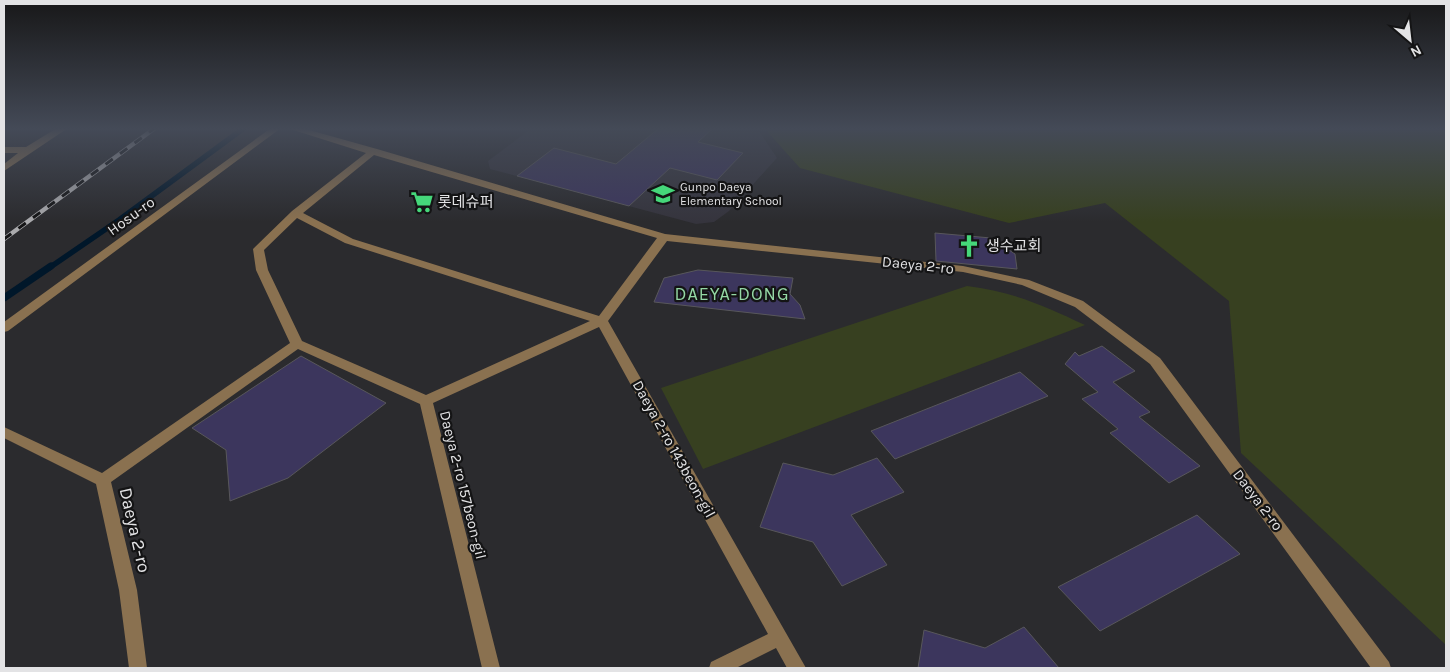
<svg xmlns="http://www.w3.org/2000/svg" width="1450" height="672" font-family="Karla,'Noto Sans KR',sans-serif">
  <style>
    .built { fill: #35343d }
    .green { fill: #374020 }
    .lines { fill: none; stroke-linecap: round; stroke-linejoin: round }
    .stream-far1 { stroke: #00172a; stroke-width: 5.5 }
    .stream { stroke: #00172a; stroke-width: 7 }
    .building { fill: #3c365d; stroke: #58575b }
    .minor { fill: #8a7150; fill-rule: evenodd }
    .rail-casing { stroke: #aaaaad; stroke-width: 4.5 }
    .rail { stroke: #141415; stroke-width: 3; stroke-dasharray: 9; stroke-linecap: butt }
    .labels { text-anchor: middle; stroke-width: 4.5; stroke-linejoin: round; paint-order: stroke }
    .far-poi-label { font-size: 12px; fill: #e3e3e5; stroke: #141415; text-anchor: start }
    .poi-label { font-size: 15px; fill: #e3e3e5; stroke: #141415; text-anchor: start }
    .street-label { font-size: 15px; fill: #e3e3e5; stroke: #141415 }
    .quarter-label { font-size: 18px; letter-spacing: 1px; fill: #94d8a5; stroke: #141415 }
    .near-street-label { font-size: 18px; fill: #e3e3e5; stroke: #141415 }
  </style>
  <rect width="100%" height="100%" fill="#2b2b2e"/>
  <path class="built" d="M 532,128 L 757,128 L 777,158 L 729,211 L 714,222 L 696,224 L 490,169 L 488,161 Z"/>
  <path class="green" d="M 764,128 L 1446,128 L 1446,645 L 1241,453 L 1229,301 L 1105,203 L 1009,223 L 800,168 Z
    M 967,286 C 1011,291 1045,306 1085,325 L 703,469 L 661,388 Z"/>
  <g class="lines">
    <path class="stream-far1" d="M 49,268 L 119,220 L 244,128"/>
    <path class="stream" d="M 4,298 L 51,266"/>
  </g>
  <path class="building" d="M 659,128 L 713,128 L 698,142 L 743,153 L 717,180 L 670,168 L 629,206 L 517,176 L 554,148 L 616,164 Z
    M 935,233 L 991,238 L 1015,254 L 1017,269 L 936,261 Z
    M 698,270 L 793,278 L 790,294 L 800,305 L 805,319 L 654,302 L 664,278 Z
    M 1102,346 L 1135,371 L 1113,382 L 1150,412 L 1139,417 L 1200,466 L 1169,483 L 1110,433 L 1118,429 L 1082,399 L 1098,392 L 1065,364 L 1075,352 L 1079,356 Z
    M 301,356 L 386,403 L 288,478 L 230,501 L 226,450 L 192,428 Z
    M 1020,372 L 1048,396 L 895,459 L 871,431 Z
    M 877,458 L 904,492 L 851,515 L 887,565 L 842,586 L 813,542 L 760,527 L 783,463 L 833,475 Z
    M 1197,515 L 1240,554 L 1100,631 L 1058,587 Z
    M 1024,627 L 1059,668 L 918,668 L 924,630 L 985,648 Z"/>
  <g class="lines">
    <path class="minor" d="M 57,128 L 68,128 L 4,171 L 4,164 L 18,153 L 4,153 L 4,147 L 26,147 Z
      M 271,128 L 281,128 L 8,331 L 4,332 L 4,322 Z
      M 287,128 L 302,128 L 377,149 L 665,234 L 963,266 L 1029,280 L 1083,301 L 1160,358 L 1389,662 L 1391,668 L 1371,668 L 1150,364 L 1075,307 L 1022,285 L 963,272 L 667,241 L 608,321 L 806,668 L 787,668 L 776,648 L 736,668 L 709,668 L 711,662 L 768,634 L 599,327 L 433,403 L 500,668 L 482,668 L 420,404 L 298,349 L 111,482 L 137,590 L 147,668 L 129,668 L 119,590 L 96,484 L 4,438 L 4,427 L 102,473 L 290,343 L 256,270 L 253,249 L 292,211 L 366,153 ZM 374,155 L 657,238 L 599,316 L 353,239 L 303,213 ZM 297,218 L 345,243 L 590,321 L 426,395 L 302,341 L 268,270 L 264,250 Z"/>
    <defs>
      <path id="rail" d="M 4,239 L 155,128"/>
    </defs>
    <use href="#rail" class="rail-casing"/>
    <use href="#rail" class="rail"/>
  </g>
  <linearGradient id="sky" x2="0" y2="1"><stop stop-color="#181819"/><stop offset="0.58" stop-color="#444a57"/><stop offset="1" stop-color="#444a57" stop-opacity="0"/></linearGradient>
  <rect width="1450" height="222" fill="url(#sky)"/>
  <defs>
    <symbol id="school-bare" viewBox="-9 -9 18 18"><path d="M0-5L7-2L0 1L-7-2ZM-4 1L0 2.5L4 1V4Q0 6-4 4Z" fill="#45d77a" stroke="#141415" stroke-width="2.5" paint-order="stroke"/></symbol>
    <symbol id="supermarket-bare" viewBox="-9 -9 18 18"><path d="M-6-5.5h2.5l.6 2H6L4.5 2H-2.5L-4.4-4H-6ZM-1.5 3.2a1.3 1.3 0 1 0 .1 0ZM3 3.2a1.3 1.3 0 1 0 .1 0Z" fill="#45d77a" stroke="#141415" stroke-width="2.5" paint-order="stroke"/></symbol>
    <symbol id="church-bare" viewBox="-9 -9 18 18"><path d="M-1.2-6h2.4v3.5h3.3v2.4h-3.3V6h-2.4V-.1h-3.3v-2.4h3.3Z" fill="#45d77a" stroke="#141415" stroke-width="2.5" paint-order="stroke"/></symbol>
  </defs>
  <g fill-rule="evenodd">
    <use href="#school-bare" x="647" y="178" width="32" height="32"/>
    <use href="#supermarket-bare" x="406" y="186" width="32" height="32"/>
    <use href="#church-bare" x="953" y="230" width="32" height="32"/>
  </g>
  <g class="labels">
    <g class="far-poi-label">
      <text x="680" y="191">Gunpo Daeya<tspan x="680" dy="14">Elementary School</tspan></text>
    </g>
    <g class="poi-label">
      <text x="438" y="207">롯데슈퍼</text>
      <text x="986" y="251">생수교회</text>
    </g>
    <g class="street-label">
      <text transform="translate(131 216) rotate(-36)" y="5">Hosu-ro</text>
      <text transform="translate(918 265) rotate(6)" y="5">Daeya 2-ro</text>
      <text transform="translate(674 449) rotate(61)" y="5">Daeya 2-ro 143beon-gil</text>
      <text transform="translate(463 485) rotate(76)" y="5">Daeya 2-ro 157beon-gil</text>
      <text transform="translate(1258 500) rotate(53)" y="5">Daeya 2-ro</text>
    </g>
    <g class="quarter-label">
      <text x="732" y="300">DAEYA-DONG</text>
    </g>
    <g class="near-street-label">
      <text transform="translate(135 530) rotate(77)" y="6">Daeya 2-ro</text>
    </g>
  </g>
  <rect width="1450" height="672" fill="none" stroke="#e3e3e5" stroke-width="10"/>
  <g transform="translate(1410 40) rotate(152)" stroke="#141415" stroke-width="4" paint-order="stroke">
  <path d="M0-4L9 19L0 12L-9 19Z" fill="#e3e3e5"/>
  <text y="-8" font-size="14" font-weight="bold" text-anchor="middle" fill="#e3e3e5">N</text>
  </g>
</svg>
